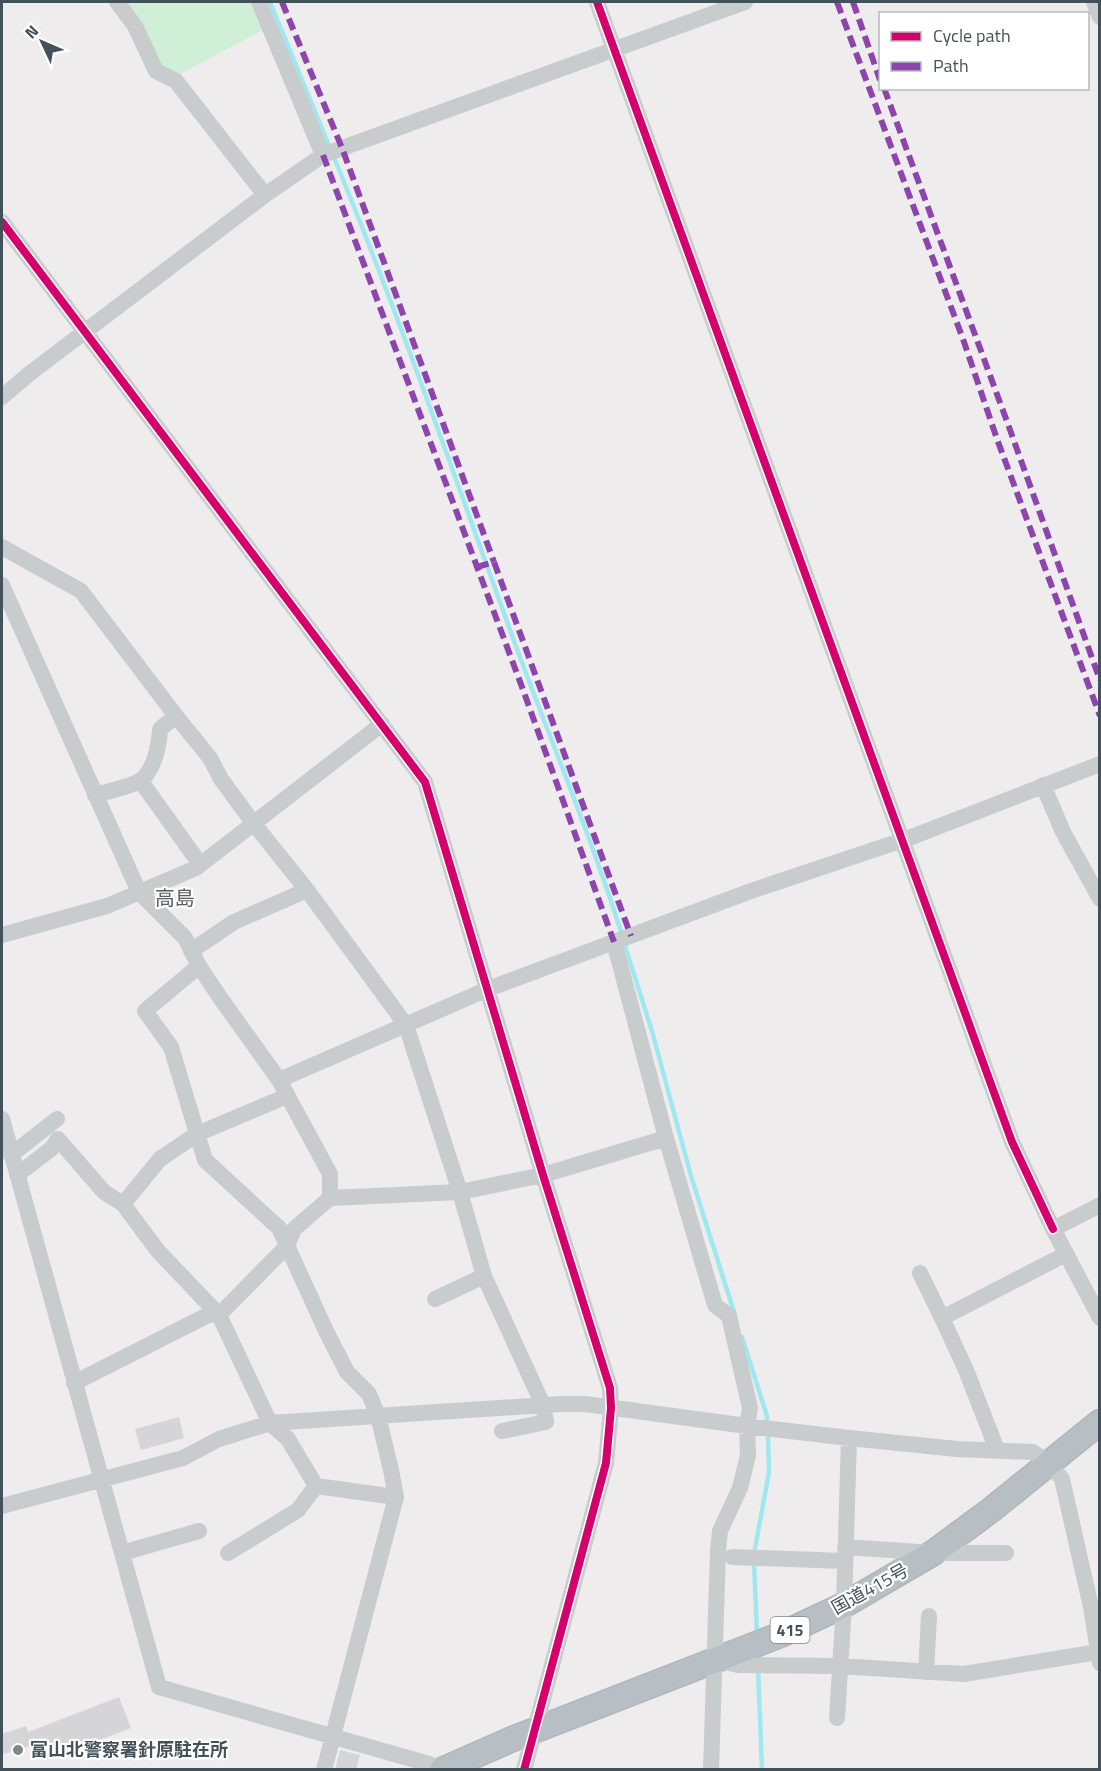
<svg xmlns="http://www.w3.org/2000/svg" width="1101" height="1771" font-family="'Titillium Web','Noto Sans JP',sans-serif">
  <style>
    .green { fill: #cfefd6 }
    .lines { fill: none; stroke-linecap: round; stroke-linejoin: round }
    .stream { stroke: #a0e8f0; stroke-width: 4.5 }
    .building { fill: #d5d5d7 }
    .highway-casing { stroke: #b1b7bc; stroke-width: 27 }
    .minor { stroke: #c8cccd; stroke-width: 16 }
    .highway { stroke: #b8bfc4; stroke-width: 24 }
    .quiet { stroke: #8e44ad; stroke-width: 6; stroke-dasharray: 12 6; stroke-linecap: butt }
    .cycleway-casing { stroke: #fff; stroke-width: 11 }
    .cycleway { stroke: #d6006c; stroke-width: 8 }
    .poi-dot { fill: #7f888d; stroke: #fff; stroke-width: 2 }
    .labels { text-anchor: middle; stroke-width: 4.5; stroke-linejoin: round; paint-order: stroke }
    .shield { fill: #fff; stroke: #7b868c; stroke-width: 1.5 }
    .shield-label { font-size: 16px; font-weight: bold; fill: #43525a }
    .street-label { font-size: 18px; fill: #43525a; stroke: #fff }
    .poi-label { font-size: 18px; font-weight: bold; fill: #43525a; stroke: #fff; text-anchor: start }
    .neighbourhood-label { font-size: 20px; fill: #585d61; stroke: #fff }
  </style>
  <rect width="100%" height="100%" fill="#eeecec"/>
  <path class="green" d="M 125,2 L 252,2 L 263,30 L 180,74 L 159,64 Z"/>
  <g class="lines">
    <path class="stream" d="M 270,2 L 330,148
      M 333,155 C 399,315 455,478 514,641 C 550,739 591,836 622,935
      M 624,943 L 652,1031 L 691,1176 L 735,1315
      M 742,1337 L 767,1416 L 767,1424
      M 754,1554 L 769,1472 L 768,1432
      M 754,1562 L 757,1635
      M 758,1667 L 762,1770"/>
  </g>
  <path class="building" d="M 179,1417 L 184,1438 L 141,1450 L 135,1429 Z
    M 119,1697 L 131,1728 L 44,1761 L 37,1744 L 4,1754 L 2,1746 L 2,1734 L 26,1726 L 28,1732 Z
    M 340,1750 L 360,1755 L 356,1770 L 335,1770 Z"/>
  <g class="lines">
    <defs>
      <path id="highway" d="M 442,1770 L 510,1740 L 780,1635 L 844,1605 L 933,1553 L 991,1510 L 1100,1422"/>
    </defs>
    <use href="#highway" class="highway-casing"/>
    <path class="minor" d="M 117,2 L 135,26 L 156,71 L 176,81 L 265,195
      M 259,2 L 323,155
      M 597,2 L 1012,1142 L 1053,1229
      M 1094,2 L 1100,17
      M 2,222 L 425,782 L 543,1175 L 610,1388 L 611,1408 L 606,1463 L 524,1770
      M 2,397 L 29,374 L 265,195 L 323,155 L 745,2
      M 2,547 L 81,591 L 176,716 L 160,729 C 159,746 154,773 138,782 C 125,788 109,791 95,795
      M 2,585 L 139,892 L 185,938 L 199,966 L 221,999 L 279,1080 L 330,1174 L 330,1198 L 294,1229 L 287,1246 L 219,1315
      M 176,716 L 210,758 L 221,779 L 254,824 L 307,890 L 234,922 L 191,951
      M 140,780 L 200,864
      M 1043,785 L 1063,832 L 1100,899
      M 307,890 L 406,1025 L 460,1192 L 543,1175 L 666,1138 L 715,1305 L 729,1316 L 750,1408 L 747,1426 L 748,1455 L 740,1488 L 720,1531 L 718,1551 L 711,1770
      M 2,935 L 107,906 L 196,868 L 382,724
      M 614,942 L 666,1138
      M 199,966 L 145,1011 L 171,1047 L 205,1160 L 279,1228 L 326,1331 L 347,1372 L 369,1394 L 378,1416 L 391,1470 L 396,1497 L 324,1770
      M 279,1080 L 488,989 L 751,891 L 909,838 L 1100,764
      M 2,1119 L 159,1687 L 429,1764 L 435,1770
      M 11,1155 L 57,1119
      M 17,1175 L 51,1149 L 58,1139 L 104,1192 L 123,1204 L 158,1251 L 219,1315 L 270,1423 L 288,1439 L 316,1486
      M 330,1198 L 460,1192 L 484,1276 L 435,1299
      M 123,1204 L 160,1159 L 197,1134 L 287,1096
      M 1100,1205 L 1053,1229 L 1100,1318
      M 920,1273 L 942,1318 L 1066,1254
      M 484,1276 L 543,1405 L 546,1422 L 502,1431
      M 942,1318 L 966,1370 L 997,1450
      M 74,1383 L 208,1315 L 219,1315
      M 2,1506 L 183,1458 L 219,1439 L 270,1423 L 561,1404 L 585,1404 L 747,1426 L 849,1438 L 957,1449 L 1033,1452 L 1049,1463 L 1062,1479 L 1091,1607 L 1100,1663
      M 845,1547 L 933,1553 L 1006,1553
      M 122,1553 L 199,1531
      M 228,1553 L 298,1510 L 316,1486 L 396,1497
      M 732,1557 L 844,1561
      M 716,1660 L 738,1665 L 840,1666 L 964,1674 L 1098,1652
      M 926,1672 L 929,1616
      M 837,1718 L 844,1605 L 849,1438"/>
    <use href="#highway" class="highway"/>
    <path class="quiet" d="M 282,2 L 342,148 L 494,562
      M 837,2 L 963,339 L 997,439 L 1100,716
      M 853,2 L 880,80
      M 884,88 L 1005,416 L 1100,680
      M 323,155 L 522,687 L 614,942
      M 477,567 L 494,562 L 631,936"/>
    <defs>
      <path id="cycleway" d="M 597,2 L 1012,1142 L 1053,1229
        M 2,222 L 425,782 L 543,1175 L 610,1388 L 611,1408 L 606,1463 L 524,1770"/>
    </defs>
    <use href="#cycleway" class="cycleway-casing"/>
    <use href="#cycleway" class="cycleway"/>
  </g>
  <circle class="poi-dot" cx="18" cy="1750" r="6"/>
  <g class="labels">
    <rect class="shield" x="770.5" y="1617" width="39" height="26" rx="4.5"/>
    <g class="shield-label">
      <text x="790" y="1636">415</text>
    </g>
    <g class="street-label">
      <text transform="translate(870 1589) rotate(-29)" y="6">国道415号</text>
    </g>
    <g class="poi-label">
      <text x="30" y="1756">富山北警察署針原駐在所</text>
    </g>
    <g class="neighbourhood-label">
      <text x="175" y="905">高島</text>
    </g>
  </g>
  <rect width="1101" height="1771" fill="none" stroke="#43525a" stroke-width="6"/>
  <rect x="879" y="12" width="210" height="78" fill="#ffffff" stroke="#b4babd" stroke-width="1.5"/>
  <rect x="891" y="32" width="30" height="9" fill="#d6006c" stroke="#b4babd" stroke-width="1.5"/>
  <text x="933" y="42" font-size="18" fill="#43525a">Cycle path</text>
  <rect x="891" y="62" width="30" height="9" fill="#8e44ad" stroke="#b4babd" stroke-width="1.5"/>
  <text x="933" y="72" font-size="18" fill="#43525a">Path</text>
  <g transform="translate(42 42) rotate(314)" stroke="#ffffff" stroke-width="4.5" paint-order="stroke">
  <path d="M0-4.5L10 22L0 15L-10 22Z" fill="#43525a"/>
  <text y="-9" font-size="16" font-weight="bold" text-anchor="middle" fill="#43525a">N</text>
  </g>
</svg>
